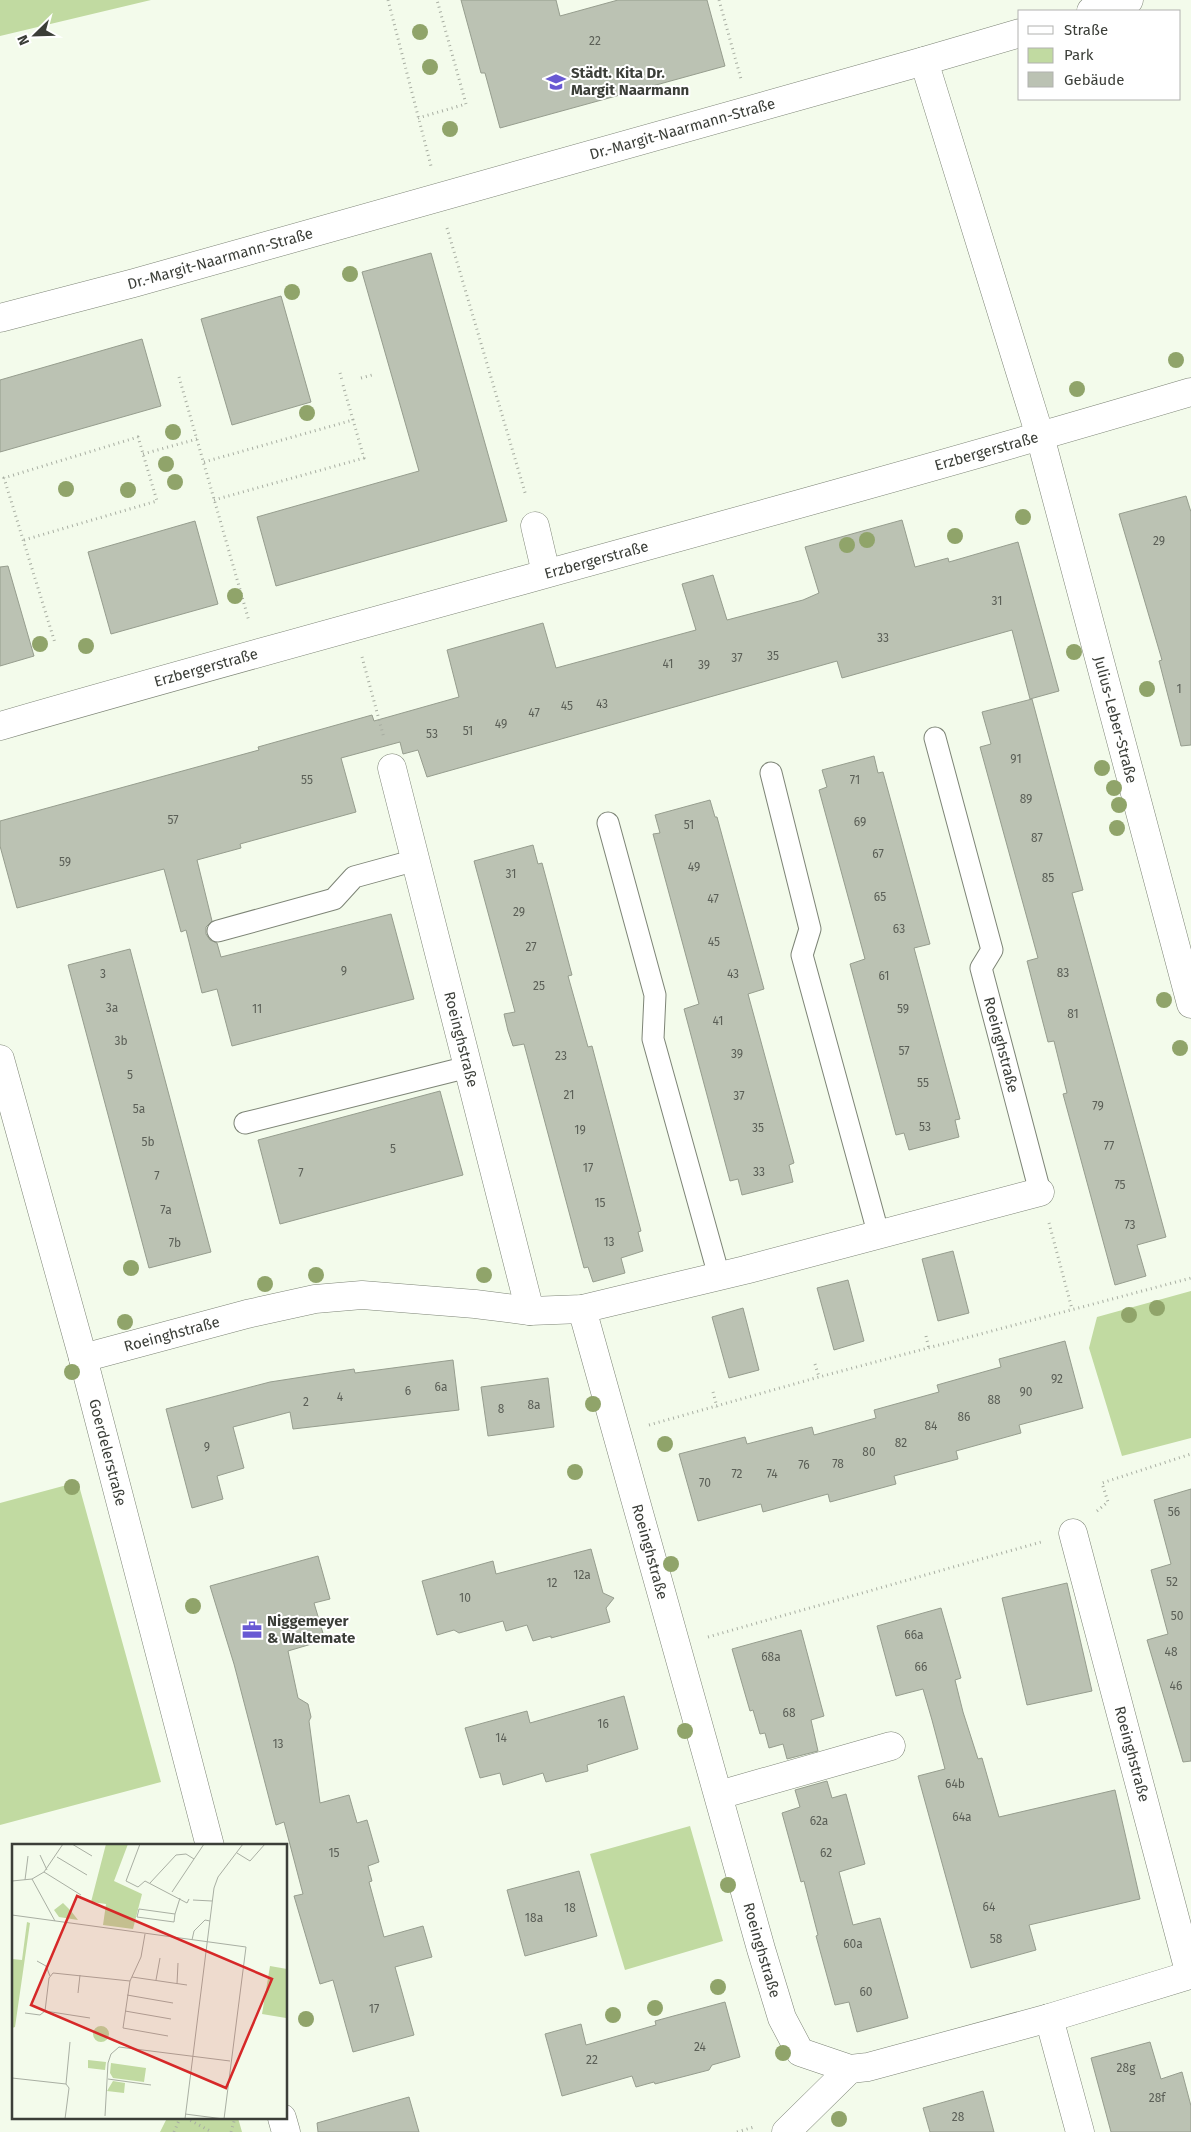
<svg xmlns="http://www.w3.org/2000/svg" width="1191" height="2132" font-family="'Fira Sans',sans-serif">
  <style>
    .green { fill: #c1daa1 }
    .building { fill: #bbc2b3; stroke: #969d8e }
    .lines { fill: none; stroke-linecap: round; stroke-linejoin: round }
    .service-casing { stroke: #7d8476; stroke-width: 23 }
    .minor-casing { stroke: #7d8476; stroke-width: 29 }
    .path { stroke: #a8aea2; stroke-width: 3; stroke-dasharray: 1 4; stroke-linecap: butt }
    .service { stroke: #fff; stroke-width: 21 }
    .minor { stroke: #fff; stroke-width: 28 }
    .tree { fill: #90a46a }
    .labels { text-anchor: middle; stroke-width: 4; stroke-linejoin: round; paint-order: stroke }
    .number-label { font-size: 12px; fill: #5b5f57 }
    .poi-label { font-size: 15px; font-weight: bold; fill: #3b3e38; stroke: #fff; text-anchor: start }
    .street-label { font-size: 15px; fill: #3b3e38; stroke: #fff }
    .inset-road { fill: none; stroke: #a9afa3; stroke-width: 1 }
    .view { fill: #d62828; fill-opacity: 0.15; stroke: #d62828; stroke-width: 2.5 }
    .inset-edge { fill: none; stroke: #3b3e38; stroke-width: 2.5 }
  </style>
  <rect width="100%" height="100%" fill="#f3fbeb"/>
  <path class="green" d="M 0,0 L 151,0 L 0,36 Z
    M 1191,1291 L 1191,1438 L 1122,1456 L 1089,1348 L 1097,1317 Z
    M 78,1482 L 161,1782 L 0,1825 L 0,1503 Z
    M 690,1826 L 723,1941 L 625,1970 L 590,1854 Z
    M 167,2118 L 238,2118 L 242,2132 L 160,2132 Z"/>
  <path class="building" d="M 461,0 L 556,0 L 560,16 L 618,0 L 707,0 L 725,66 L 500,128 L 485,73 L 481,73 Z
    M 431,253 L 507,521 L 276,586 L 257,517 L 419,471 L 362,272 Z
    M 281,296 L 311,402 L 232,425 L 201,319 Z
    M 142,339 L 161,406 L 0,452 L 0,380 Z
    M 1186,496 L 1191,512 L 1191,745 L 1181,746 L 1159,661 L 1162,660 L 1119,514 Z
    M 902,520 L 915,567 L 948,558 L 949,562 L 1018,542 L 1059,691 L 1030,699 L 1012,630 L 842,678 L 837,661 L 427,777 L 418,750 L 403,754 L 400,742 L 341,758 L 356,812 L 240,844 L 241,848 L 197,860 L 212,921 L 206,927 L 206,934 L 210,940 L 217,943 L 221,957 L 391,914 L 414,999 L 232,1046 L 217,989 L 202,993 L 186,930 L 181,932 L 164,869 L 17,908 L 0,846 L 0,821 L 259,750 L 258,747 L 340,724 L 372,715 L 374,721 L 459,697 L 447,650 L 543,623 L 556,668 L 696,630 L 682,584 L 713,575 L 727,620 L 803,600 L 819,593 L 805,547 Z
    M 195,521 L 218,604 L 111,634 L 88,552 Z
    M 8,566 L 34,656 L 0,666 L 0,567 Z
    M 1032,699 L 1083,890 L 1072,893 L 1166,1237 L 1137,1245 L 1146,1276 L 1115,1285 L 1063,1094 L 1067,1093 L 1054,1041 L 1048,1042 L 1027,961 L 1038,958 L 980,747 L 991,744 L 982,712 Z
    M 874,756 L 878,773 L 883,772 L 930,944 L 914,948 L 960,1119 L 955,1120 L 959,1137 L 909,1150 L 904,1133 L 896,1135 L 850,964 L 865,959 L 819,790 L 827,787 L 822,770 Z
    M 710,800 L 715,817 L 717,817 L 764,989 L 748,994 L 794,1163 L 789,1165 L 793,1182 L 742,1195 L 738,1179 L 730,1181 L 684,1009 L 699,1004 L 653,834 L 660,833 L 655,815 Z
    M 533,845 L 538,864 L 542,863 L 572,975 L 568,976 L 588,1047 L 592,1046 L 641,1231 L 638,1232 L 643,1251 L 621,1258 L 625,1273 L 593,1282 L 588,1267 L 584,1268 L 524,1044 L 513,1046 L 508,1031 L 504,1014 L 515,1012 L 474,861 Z
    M 130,949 L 211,1252 L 149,1268 L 68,965 Z
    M 440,1091 L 463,1175 L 280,1224 L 258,1140 Z
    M 953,1251 L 969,1313 L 938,1321 L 922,1259 Z
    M 848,1280 L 864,1341 L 834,1350 L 817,1288 Z
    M 743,1308 L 759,1370 L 729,1378 L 712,1317 Z
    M 1065,1341 L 1083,1408 L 1019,1425 L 1021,1433 L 956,1451 L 958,1459 L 894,1476 L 896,1484 L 830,1502 L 828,1494 L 763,1512 L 761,1504 L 698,1521 L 679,1454 L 745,1437 L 747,1444 L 812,1427 L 814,1435 L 876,1418 L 874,1410 L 939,1392 L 937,1385 L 1001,1367 L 999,1359 Z
    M 453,1360 L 459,1410 L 293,1429 L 290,1412 L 233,1427 L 244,1468 L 217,1476 L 223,1499 L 192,1508 L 166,1409 L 270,1382 L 354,1369 L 355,1373 Z
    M 548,1378 L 554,1427 L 488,1436 L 481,1387 Z
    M 1191,1489 L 1191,1761 L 1183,1762 L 1147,1640 L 1168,1634 L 1151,1570 L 1171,1564 L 1154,1500 Z
    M 591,1549 L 603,1593 L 614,1598 L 606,1608 L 610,1622 L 551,1638 L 551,1636 L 533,1641 L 527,1625 L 506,1631 L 503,1621 L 459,1633 L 454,1630 L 437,1635 L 422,1581 L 493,1561 L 496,1574 Z
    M 318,1556 L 330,1599 L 314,1603 L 325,1640 L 288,1651 L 298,1698 L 308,1704 L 311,1717 L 309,1721 L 320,1803 L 349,1795 L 357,1823 L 367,1820 L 379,1862 L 368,1866 L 372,1881 L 369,1882 L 384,1937 L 423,1926 L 432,1957 L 395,1967 L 414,2035 L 353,2052 L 333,1980 L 320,1984 L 294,1896 L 303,1894 L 284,1822 L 276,1825 L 234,1664 L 210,1586 Z
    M 1067,1583 L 1092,1691 L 1027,1705 L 1002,1598 Z
    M 941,1608 L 961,1678 L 955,1680 L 963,1712 L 978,1759 L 982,1758 L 999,1817 L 1115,1790 L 1140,1899 L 1029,1925 L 1036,1950 L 971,1968 L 918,1776 L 945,1769 L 932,1720 L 923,1689 L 896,1696 L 877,1626 Z
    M 801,1630 L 824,1716 L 811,1720 L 818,1751 L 787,1759 L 783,1744 L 769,1748 L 765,1733 L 760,1734 L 753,1710 L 750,1711 L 732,1649 Z
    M 624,1696 L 638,1749 L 587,1765 L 588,1771 L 546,1782 L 543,1773 L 503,1785 L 500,1773 L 480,1778 L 465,1728 L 527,1711 L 530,1723 Z
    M 827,1781 L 832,1798 L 846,1794 L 865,1864 L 839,1872 L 853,1925 L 880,1918 L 908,2018 L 857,2032 L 849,2002 L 835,2005 L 816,1936 L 818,1935 L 804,1881 L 801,1882 L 782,1813 L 800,1807 L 795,1790 Z
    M 579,1871 L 597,1936 L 525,1956 L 507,1890 Z
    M 725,2002 L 740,2057 L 712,2065 L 709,2070 L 655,2084 L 654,2082 L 636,2087 L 632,2076 L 562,2096 L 545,2034 L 581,2024 L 586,2045 L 656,2025 L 655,2021 Z
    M 1150,2042 L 1161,2079 L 1182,2072 L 1191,2106 L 1191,2132 L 1111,2132 L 1091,2058 Z
    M 983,2091 L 994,2132 L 930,2132 L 923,2108 Z
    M 409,2097 L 419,2132 L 318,2132 L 317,2123 Z"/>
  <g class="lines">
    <defs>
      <g id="service">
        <path id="s1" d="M 935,738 L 992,950 L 981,968 L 1040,1192"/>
        <path d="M 771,773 L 810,929 L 802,955 L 879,1236"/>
        <path d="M 608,823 L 655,995 L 653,1039 L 719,1276"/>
        <path d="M 218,931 L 334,899 L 354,877 L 416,860"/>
        <path d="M 245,1123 L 468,1067"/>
      </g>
      <g id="minor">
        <path d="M 1091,11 L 1129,0"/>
        <path id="s2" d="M 924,61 L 1040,436 L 1191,1004"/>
        <path id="s3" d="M 0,318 L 134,283 L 924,61 L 1020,33"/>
        <path d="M 535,526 L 546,573"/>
        <path id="s4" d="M 0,726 C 396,612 796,509 1191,392"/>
        <path id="s5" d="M 392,768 L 530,1311"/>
        <path id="s6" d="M 0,1059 L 83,1358 L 210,1846"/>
        <path id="s7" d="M 582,1309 L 761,1949 L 782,2018 L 800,2052 L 850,2069 L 868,2067 L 1049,2018 L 1190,1975 L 1073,1533"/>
        <path id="s8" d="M 83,1358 L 247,1314 L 315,1299 L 362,1295 L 475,1304 L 530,1311 L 582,1309 L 745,1270 L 1040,1192"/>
        <path d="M 719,1795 L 891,1746"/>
        <path d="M 1049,2018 L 1080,2132"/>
        <path d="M 282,2118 L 286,2132"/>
        <path d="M 786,2132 L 850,2069"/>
      </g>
    </defs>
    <use href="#service" class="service-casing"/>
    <use href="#minor" class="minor-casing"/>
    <path class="path" d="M 388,0 L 431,166
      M 719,0 L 741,79
      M 418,118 L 466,104 L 437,0
      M 447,228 L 526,496
      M 340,373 L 342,380
      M 179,377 L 249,621
      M 361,378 L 372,375
      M 143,454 L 197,439
      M 204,462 L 353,420 L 343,385
      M 214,500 L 364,458 L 353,420
      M 24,540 L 157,501 L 138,437 L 4,478 L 55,643
      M 362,657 L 384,738
      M 1049,1223 L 1072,1309
      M 926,1336 L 929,1349
      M 815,1364 L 819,1377
      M 713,1392 L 717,1407
      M 649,1425 L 819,1377 L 1191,1278
      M 1097,1511 L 1108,1502 L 1102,1483 L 1191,1454
      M 708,1637 L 1041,1542
      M 186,2118 L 212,2132
      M 174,2132 L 180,2118
      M 231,2132 L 235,2118
      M 737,2132 L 754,2127"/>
    <use href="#service" class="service"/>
    <use href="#minor" class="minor"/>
  </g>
  <g class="tree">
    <circle cx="420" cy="32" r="8"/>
    <circle cx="430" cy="67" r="8"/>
    <circle cx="450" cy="129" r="8"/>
    <circle cx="350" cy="274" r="8"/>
    <circle cx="292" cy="292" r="8"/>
    <circle cx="1176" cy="360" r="8"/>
    <circle cx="1077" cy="389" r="8"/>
    <circle cx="307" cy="413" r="8"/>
    <circle cx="173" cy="432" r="8"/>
    <circle cx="166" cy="464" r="8"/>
    <circle cx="175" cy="482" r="8"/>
    <circle cx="66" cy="489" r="8"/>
    <circle cx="128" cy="490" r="8"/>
    <circle cx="1023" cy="517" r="8"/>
    <circle cx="955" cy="536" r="8"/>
    <circle cx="867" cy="540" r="8"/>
    <circle cx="847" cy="545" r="8"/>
    <circle cx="235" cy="596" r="8"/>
    <circle cx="40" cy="644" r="8"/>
    <circle cx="86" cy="646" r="8"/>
    <circle cx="1074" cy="652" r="8"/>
    <circle cx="1147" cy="689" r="8"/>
    <circle cx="1102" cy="768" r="8"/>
    <circle cx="1114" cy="788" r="8"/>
    <circle cx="1119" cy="805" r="8"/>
    <circle cx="1117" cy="828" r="8"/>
    <circle cx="1164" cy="1000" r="8"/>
    <circle cx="1180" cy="1048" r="8"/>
    <circle cx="131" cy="1268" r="8"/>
    <circle cx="316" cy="1275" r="8"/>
    <circle cx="484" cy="1275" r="8"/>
    <circle cx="265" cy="1284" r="8"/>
    <circle cx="1157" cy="1308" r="8"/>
    <circle cx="1129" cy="1315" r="8"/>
    <circle cx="125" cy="1322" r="8"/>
    <circle cx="72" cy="1372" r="8"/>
    <circle cx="593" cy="1404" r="8"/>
    <circle cx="665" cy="1444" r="8"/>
    <circle cx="575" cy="1472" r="8"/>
    <circle cx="72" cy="1487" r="8"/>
    <circle cx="671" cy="1564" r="8"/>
    <circle cx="193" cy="1606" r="8"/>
    <circle cx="685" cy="1731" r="8"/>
    <circle cx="728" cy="1885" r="8"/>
    <circle cx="718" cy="1987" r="8"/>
    <circle cx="655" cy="2008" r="8"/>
    <circle cx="613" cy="2015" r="8"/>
    <circle cx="306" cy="2019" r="8"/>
    <circle cx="783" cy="2053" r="8"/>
    <circle cx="839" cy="2119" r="8"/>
  </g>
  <defs>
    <symbol id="school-bare" viewBox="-9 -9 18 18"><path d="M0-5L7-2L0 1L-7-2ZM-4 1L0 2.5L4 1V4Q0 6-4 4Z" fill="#6859d3" stroke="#fff" stroke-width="2.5" paint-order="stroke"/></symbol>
    <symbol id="office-bare" viewBox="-9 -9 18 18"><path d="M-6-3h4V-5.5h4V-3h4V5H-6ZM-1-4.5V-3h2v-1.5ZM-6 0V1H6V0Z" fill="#6859d3" stroke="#fff" stroke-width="2.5" paint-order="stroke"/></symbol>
  </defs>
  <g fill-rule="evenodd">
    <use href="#school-bare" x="542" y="68" width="28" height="28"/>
    <use href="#office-bare" x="238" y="1616" width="28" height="28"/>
  </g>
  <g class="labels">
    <g class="number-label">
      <text x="595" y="45">22</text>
      <text x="1159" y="545">29</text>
      <text x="997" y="605">31</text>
      <text x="883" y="642">33</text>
      <text x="773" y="660">35</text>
      <text x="737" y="662">37</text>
      <text x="668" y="668">41</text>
      <text x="704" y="669">39</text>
      <text x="1179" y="693">1</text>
      <text x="602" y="708">43</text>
      <text x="567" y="710">45</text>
      <text x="534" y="717">47</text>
      <text x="501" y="728">49</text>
      <text x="468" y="735">51</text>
      <text x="432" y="738">53</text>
      <text x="1016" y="763">91</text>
      <text x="307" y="784">55</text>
      <text x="855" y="784">71</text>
      <text x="1026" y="803">89</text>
      <text x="173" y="824">57</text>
      <text x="860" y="826">69</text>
      <text x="689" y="829">51</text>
      <text x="1037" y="842">87</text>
      <text x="878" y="858">67</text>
      <text x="65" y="866">59</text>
      <text x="694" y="871">49</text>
      <text x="511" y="878">31</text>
      <text x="1048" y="882">85</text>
      <text x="880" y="901">65</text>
      <text x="713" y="903">47</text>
      <text x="519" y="916">29</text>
      <text x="899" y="933">63</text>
      <text x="714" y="946">45</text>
      <text x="531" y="951">27</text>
      <text x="344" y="975">9</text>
      <text x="1063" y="977">83</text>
      <text x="103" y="978">3</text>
      <text x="733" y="978">43</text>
      <text x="884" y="980">61</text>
      <text x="539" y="990">25</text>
      <text x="112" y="1012">3a</text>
      <text x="257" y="1013">11</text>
      <text x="903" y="1013">59</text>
      <text x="1073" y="1018">81</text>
      <text x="718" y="1025">41</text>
      <text x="121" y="1045">3b</text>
      <text x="904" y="1055">57</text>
      <text x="737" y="1058">39</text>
      <text x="561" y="1060">23</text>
      <text x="130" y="1079">5</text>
      <text x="923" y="1087">55</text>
      <text x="569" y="1099">21</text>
      <text x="739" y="1100">37</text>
      <text x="1098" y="1110">79</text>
      <text x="139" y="1113">5a</text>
      <text x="925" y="1131">53</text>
      <text x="758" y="1132">35</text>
      <text x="580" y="1134">19</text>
      <text x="148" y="1146">5b</text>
      <text x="1109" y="1150">77</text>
      <text x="393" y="1153">5</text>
      <text x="588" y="1172">17</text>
      <text x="759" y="1176">33</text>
      <text x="301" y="1177">7</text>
      <text x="157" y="1180">7</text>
      <text x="1120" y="1189">75</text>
      <text x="600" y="1207">15</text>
      <text x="166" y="1214">7a</text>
      <text x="1130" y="1229">73</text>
      <text x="609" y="1246">13</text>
      <text x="175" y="1247">7b</text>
      <text x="1057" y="1383">92</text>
      <text x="441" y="1391">6a</text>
      <text x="408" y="1395">6</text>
      <text x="1026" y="1396">90</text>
      <text x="340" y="1401">4</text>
      <text x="994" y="1404">88</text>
      <text x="306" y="1406">2</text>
      <text x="534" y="1409">8a</text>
      <text x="501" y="1413">8</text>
      <text x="964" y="1421">86</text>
      <text x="931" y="1430">84</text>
      <text x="901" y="1447">82</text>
      <text x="207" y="1451">9</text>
      <text x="869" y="1456">80</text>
      <text x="838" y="1468">78</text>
      <text x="804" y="1469">76</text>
      <text x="737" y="1478">72</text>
      <text x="772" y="1478">74</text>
      <text x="705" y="1487">70</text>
      <text x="1174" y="1516">56</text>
      <text x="582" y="1579">12a</text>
      <text x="1172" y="1586">52</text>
      <text x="552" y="1587">12</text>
      <text x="465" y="1602">10</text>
      <text x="1177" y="1620">50</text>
      <text x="914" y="1639">66a</text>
      <text x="1171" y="1656">48</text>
      <text x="771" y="1661">68a</text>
      <text x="921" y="1671">66</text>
      <text x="1176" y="1690">46</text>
      <text x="789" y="1717">68</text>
      <text x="603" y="1728">16</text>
      <text x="501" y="1742">14</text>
      <text x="278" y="1748">13</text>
      <text x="955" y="1788">64b</text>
      <text x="962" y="1821">64a</text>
      <text x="819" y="1825">62a</text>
      <text x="334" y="1857">15</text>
      <text x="826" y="1857">62</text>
      <text x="989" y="1911">64</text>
      <text x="570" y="1912">18</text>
      <text x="534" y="1922">18a</text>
      <text x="996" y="1943">58</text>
      <text x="853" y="1948">60a</text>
      <text x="866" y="1996">60</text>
      <text x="374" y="2013">17</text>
      <text x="700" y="2051">24</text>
      <text x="592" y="2064">22</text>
      <text x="1126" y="2072">28g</text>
      <text x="1157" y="2102">28f</text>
      <text x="958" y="2121">28</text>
    </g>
    <g class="poi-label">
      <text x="571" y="78">Städt. Kita Dr.<tspan x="571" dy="17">Margit Naarmann</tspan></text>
      <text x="267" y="1626">Niggemeyer<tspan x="267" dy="17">&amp; Waltemate</tspan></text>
    </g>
    <g class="street-label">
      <text dy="5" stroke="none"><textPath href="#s3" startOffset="708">Dr.-Margit-Naarmann-Straße</textPath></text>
      <text dy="5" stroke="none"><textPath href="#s3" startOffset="228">Dr.-Margit-Naarmann-Straße</textPath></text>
      <text dy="5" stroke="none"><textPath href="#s4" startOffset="1024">Erzbergerstraße</textPath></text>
      <text dy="5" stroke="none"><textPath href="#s4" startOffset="619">Erzbergerstraße</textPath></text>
      <text dy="5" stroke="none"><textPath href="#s4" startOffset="214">Erzbergerstraße</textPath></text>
      <text dy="5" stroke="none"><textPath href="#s2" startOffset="686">Julius-Leber-Straße</textPath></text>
      <text dy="5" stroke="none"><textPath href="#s5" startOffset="280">Roeinghstraße</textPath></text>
      <text dy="5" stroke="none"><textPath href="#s1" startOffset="320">Roeinghstraße</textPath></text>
      <text dy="5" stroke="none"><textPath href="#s8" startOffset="92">Roeinghstraße</textPath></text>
      <text dy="5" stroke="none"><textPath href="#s6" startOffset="408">Goerdelerstraße</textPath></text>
      <text dy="5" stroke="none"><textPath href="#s7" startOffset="252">Roeinghstraße</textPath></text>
      <text transform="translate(1132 1754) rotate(75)" y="5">Roeinghstraße</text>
      <text dy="5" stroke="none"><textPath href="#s7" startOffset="666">Roeinghstraße</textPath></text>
    </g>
  </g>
  <g transform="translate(12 1844)">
    <rect width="275" height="275" fill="#f3fbeb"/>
    <path d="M 94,0 L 116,0 L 102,37 L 130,50 L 121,85 L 91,81 L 94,60 L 79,58 ZM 51,59 L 59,67 L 66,76 L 47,73 L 42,66 ZM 15,78 L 18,79 L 3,183 L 0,184 L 0,115 L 10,116 ZM 258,122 L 275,125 L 274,174 L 250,170 ZM81 190a8 8 0 1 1 16 0a8 8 0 1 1-16 0ZM 76,216 L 94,218 L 93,226 L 76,224 ZM 99,219 L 134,224 L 132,238 L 101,234 L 98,229 ZM 101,237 L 113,239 L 112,249 L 95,247 Z" fill="#c1daa1"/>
    <path class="inset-road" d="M 60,0 L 80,12M 128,0 L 114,37 L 126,43 L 133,37 L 175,59 L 177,55M 225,9 L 238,17 L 253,0M 28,11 L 35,26M 45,13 L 75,31M 32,28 L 69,51M 20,35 L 43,77M 13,36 L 16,12M 0,37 L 20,35 L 32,28 L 51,0M 138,39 L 164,11 L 174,10 L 182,15M 160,48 L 192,0M 181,56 L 200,57M 163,70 L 162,78 L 125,73 L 127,65 L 163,70 L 168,54M 0,71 L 234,103 L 212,275M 133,90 L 129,113 L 118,137 L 111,184 L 156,192M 180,96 L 182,87 L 193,76 L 198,77M 25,117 L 34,122 L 38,132M 120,133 L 175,141M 144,136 L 148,114M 165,140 L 166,119M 66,149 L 68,131M 115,151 L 161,159M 33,167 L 78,174M 113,167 L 159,175M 13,169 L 28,171 L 33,167 L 37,134 L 41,129 L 118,137M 0,234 L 54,240 L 57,244 L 53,275M 96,235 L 139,241M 54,240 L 58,198M 173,270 L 212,275M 93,272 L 96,219 L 99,210 L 107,203 L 218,217M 173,275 L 202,44 L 206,33 L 231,0"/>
    <path class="view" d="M 65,52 L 260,135 L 214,244 L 19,161 Z"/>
    <rect width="275" height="275" class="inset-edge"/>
  </g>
  <rect x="1018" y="10" width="162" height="90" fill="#ffffff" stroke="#b1b2af"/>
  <rect x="1028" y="26" width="25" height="8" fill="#ffffff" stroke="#b1b2af"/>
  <text x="1064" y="35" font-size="15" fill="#3b3e38">Straße</text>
  <rect x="1028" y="48" width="25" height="15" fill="#c1daa1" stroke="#b1b2af"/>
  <text x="1064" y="60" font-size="15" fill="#3b3e38">Park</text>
  <rect x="1028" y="72" width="25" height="15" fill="#bbc2b3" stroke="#b1b2af"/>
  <text x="1064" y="85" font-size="15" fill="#3b3e38">Gebäude</text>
  <g transform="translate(35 35) rotate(247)" stroke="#ffffff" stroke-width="4" paint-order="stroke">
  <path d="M0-4L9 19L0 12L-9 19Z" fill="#3b3e38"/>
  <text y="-8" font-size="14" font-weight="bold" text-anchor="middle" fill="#3b3e38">N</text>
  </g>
</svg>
